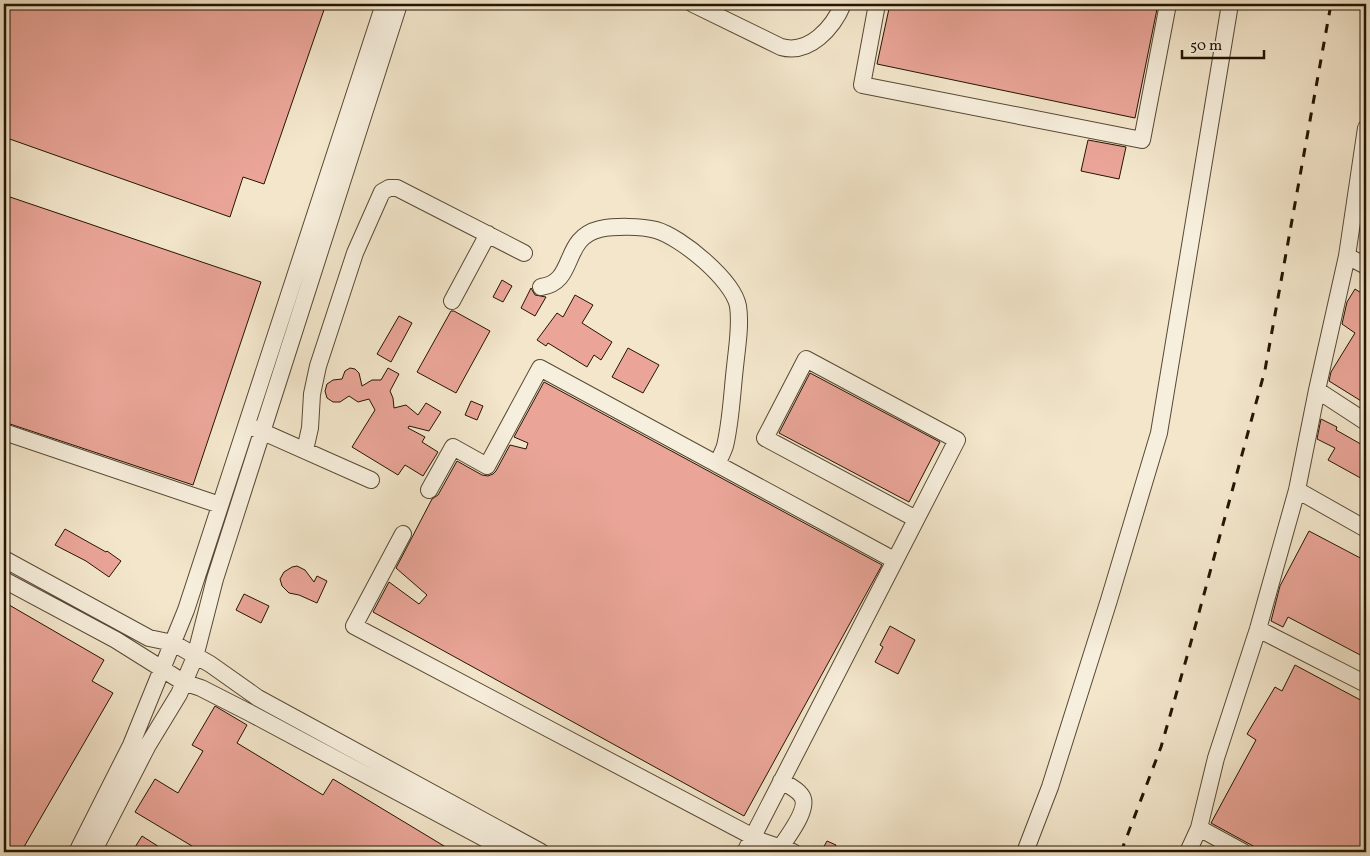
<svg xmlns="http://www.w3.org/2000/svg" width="1370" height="856" font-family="Vollkorn,serif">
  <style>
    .building { fill: #eaa598; stroke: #241501 }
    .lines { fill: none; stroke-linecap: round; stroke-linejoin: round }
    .minor-casing { stroke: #584934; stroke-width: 18 }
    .minor { stroke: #f7efdd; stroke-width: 16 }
    .rail { stroke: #241501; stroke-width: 3; stroke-dasharray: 9 9; stroke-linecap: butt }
  </style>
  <rect width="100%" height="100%" fill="#f3e6cb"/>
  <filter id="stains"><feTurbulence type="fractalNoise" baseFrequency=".004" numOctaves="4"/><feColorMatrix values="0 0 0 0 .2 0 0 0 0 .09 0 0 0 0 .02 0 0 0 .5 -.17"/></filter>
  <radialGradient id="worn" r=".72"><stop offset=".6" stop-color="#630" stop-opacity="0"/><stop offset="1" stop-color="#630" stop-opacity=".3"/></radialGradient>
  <path class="building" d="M 4,4 L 326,4 L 264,184 L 243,177 L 230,217 L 4,137 Z
    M 890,4 L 1158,4 L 1135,118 L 877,64 Z
    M 1088,140 L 1126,147 L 1119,179 L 1081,171 Z
    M 7,196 L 261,282 L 193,485 L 4,422 L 4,206 Z
    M 502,280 L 512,286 L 503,302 L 493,297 Z
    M 531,288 L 535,295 L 546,297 L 535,316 L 521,308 Z
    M 1355,289 L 1366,296 L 1366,404 L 1329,381 L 1331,372 L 1355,333 L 1342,324 L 1347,302 Z
    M 575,295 L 593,305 L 582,323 L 612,342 L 601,360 L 594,355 L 587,367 L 548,343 L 546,346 L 537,340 L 557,313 L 563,317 Z
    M 451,311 L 454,311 L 490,331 L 456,393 L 417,372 Z
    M 399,316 L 412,323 L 391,362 L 377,354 Z
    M 628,348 L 659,365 L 643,393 L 612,377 Z
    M 350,368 L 355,369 L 359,373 L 362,386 L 372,380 L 381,380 L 388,368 L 399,374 L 390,391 L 393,398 L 394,408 L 406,405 L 418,415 L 426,403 L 441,412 L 429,431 L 409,426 L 408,428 L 425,437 L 422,442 L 438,452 L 423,476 L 405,465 L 398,475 L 352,447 L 375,410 L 369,399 L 358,402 L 349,396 L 340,402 L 333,402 L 327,398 L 325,391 L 327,384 L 333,380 L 342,379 L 345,371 Z
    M 810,373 L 940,442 L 909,502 L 779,433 Z
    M 544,382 L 882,565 L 744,816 L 373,612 L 389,582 L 419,604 L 427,595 L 396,568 L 432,499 L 438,495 L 457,461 L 482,475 L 488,476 L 493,474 L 496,471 L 510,445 L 526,449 L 528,443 L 514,437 Z
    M 471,401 L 483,406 L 477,420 L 465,415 Z
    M 1321,419 L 1337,427 L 1336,430 L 1366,447 L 1366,481 L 1328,460 L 1335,448 L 1317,439 Z
    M 65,529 L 106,552 L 107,551 L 121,561 L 109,577 L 86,561 L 55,545 Z
    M 1309,531 L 1366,561 L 1366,658 L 1288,617 L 1283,627 L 1271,621 L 1280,586 Z
    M 297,566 L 305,570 L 314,582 L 317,576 L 327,581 L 317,603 L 299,595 L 289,593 L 282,586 L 280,579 L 284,572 L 292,567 Z
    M 244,594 L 269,606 L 261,623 L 236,610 Z
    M 4,602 L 104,660 L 92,681 L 113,693 L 21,852 L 4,852 Z
    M 890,626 L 915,640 L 898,674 L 875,662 L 883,647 L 880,645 Z
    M 1295,665 L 1366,703 L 1366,852 L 1264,852 L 1211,823 L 1256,740 L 1247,734 L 1275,687 L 1282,691 Z
    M 215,706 L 247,725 L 237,743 L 323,795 L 333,779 L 454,852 L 202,852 L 135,812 L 155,779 L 178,793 L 203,751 L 192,745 Z
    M 142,836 L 167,852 L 132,852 Z
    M 827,841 L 836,845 L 832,852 L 821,852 Z"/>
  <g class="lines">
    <defs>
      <path id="minor" d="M 693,4 L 781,47 C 809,55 833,28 843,4
        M 877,4 L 862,85 L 1142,140 L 1168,4
        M 1347,256 L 1366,266
        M 541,287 C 577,282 561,238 600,229 C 615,226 641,226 656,230 C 681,237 733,280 738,306 C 741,325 737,347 735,367 C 732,393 731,421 725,446 C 723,452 720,458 717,464
        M 452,301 L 488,234
        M 1317,390 L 1366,422
        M 254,428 L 371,480
        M 4,432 L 220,505
        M 305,450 L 310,428 L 312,394 L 318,366 L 355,253 L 382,192 L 389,188 L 397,188 L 524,253
        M 429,490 L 453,447 L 487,466 L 540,368 L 894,560
        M 1297,490 L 1366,529
        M 403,534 L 354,626 L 761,841 L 793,852
        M 4,559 L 149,638 L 173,643 L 210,664 L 258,698 L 541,852
        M 4,580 L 116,640 L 183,682 L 201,688 L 250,713 L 510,852
        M 1258,629 L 1366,684
        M 1199,828 L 1243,852
        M 780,848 C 788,836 811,807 801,795 C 797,789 788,785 781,781
        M 77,852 L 131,745 L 186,610 L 384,4
        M 93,852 L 148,745 L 179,694 L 195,657 L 215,579 L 399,4
        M 745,852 L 957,440 L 806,359 L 765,438 L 916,519
        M 1025,852 L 1050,787 L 1109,600 L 1159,433 L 1230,4
        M 1188,852 L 1199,828 L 1216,758 L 1258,629 L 1297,490 L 1317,390 L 1347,256 L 1366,128"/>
    </defs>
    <use href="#minor" class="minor-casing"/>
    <use href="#minor" class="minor"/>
    <path class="rail" d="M 1121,852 L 1161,747 L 1188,653 L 1265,370 L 1331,4"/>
  </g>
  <rect width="1370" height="856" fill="none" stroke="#f3e6cb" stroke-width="20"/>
  <rect x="5" y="5" width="1360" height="846" fill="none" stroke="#241501" stroke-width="2.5"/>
  <rect x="10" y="10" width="1350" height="836" fill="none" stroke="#241501"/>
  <path d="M1182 50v8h82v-8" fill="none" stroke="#241501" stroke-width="2.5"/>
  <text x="1190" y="50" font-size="15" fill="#241501" stroke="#f7efdd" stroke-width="4" paint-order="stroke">50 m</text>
  <rect width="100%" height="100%" filter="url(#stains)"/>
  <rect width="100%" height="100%" fill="url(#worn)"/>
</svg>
